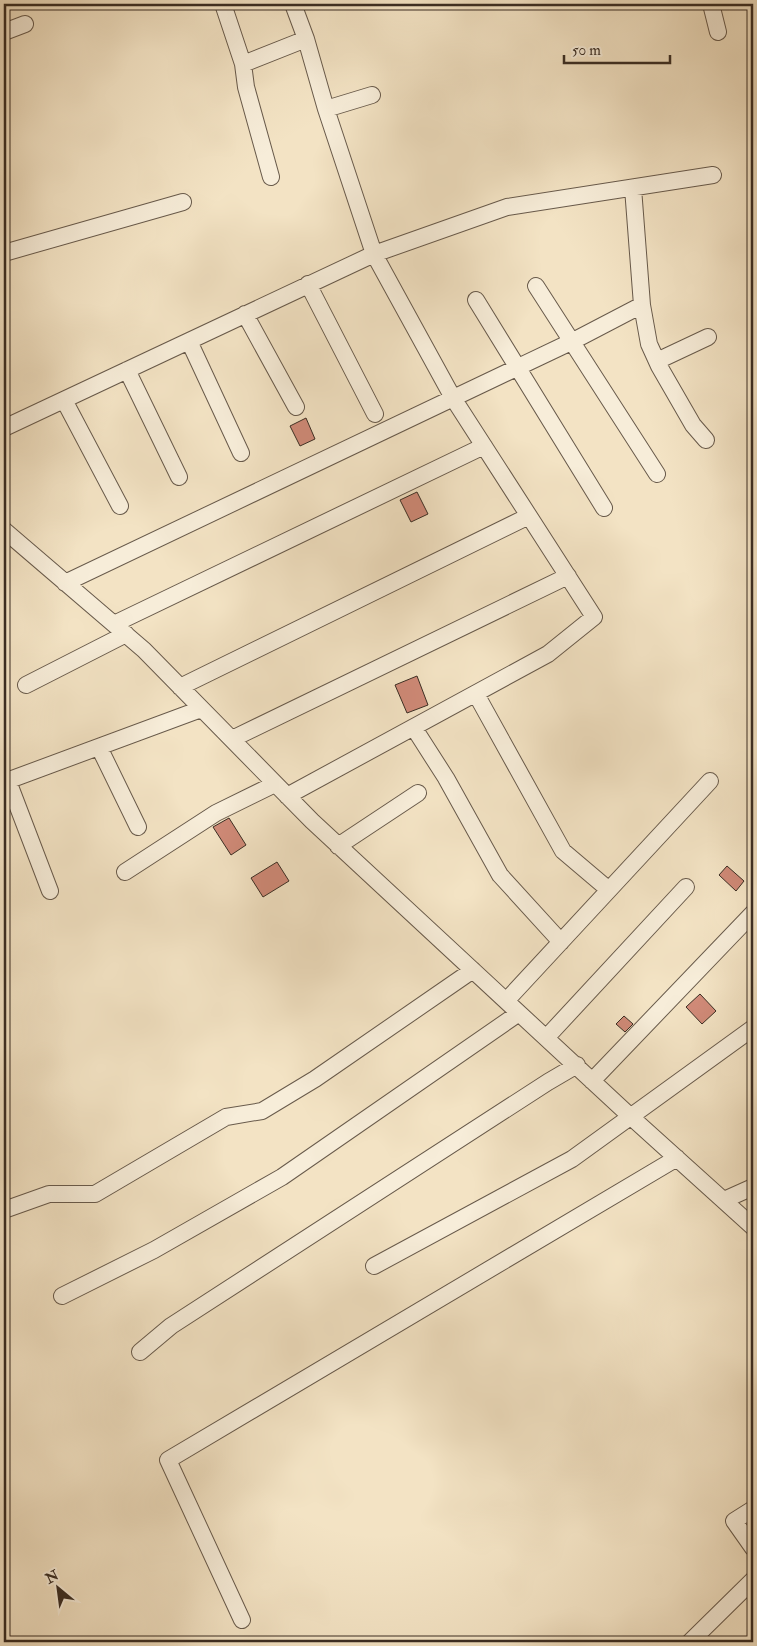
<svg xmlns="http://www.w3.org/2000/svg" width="757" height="1646" font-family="'IM FELL Double Pica',serif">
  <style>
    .building { fill: #d08a78; stroke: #3a2d23 }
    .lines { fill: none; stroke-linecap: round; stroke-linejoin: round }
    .minor-casing { stroke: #685a4b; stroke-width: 18 }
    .minor { stroke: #f7edd9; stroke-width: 16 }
  </style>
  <rect width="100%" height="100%" fill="#f3e3c4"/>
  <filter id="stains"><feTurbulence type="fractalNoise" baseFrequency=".004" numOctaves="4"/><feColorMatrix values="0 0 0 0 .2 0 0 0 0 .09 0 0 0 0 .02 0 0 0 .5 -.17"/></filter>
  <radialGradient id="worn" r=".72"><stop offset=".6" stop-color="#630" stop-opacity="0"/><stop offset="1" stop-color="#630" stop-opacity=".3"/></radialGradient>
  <path class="building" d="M 306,418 L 315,439 L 300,446 L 290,426 Z
    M 417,492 L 428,514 L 411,522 L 400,500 Z
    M 417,676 L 428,705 L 407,713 L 395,685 Z
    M 229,818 L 246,845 L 231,855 L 213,827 Z
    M 277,862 L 289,881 L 263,897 L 251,878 Z
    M 727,866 L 744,881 L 736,891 L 719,875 Z
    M 700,994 L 716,1011 L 702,1024 L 686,1007 Z
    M 624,1016 L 633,1024 L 625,1032 L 616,1024 Z"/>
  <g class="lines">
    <defs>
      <path id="minor" d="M 223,4 L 243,64 L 246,87 L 271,177
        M 711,4 L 718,32
        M 4,32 L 25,24
        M 243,64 L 306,39
        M 326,109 L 372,95
        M 633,188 L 642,305 L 649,344 L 659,366 L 693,425 L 706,440
        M 4,253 L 183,202
        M 308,284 L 375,414
        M 536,286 L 657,474
        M 476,300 L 604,508
        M 245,314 L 296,407
        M 189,341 L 241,453
        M 657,361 L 708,337
        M 127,370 L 179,477
        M 64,400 L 120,506
        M 4,428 L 374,254 L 507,207 L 713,175
        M 4,530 L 144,650 L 312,821 L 630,1116 L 753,1227
        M 65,583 L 573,341 L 642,305
        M 114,624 L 484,446
        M 26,685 L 126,634
        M 180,687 L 529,516
        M 476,694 L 563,851 L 609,890
        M 414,728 L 446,778 L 500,875 L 561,942
        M 232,739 L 568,576
        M 99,747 L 138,827
        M 8,781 L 50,891
        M 4,782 L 201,709
        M 287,796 L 548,654 L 594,617 L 453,398 L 374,254 L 326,109 L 306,39 L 293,4
        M 338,846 L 418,793
        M 125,872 L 216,813 L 275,784
        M 506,1001 L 710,781
        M 546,1038 L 686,887
        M 592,1081 L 753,913
        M 724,1200 L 753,1187
        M 4,1210 L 49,1194 L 95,1194 L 226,1117 L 262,1111 L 315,1079 L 473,970
        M 374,1266 L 572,1159 L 753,1028
        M 62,1296 L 154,1250 L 282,1177 L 519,1013
        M 140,1352 L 171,1326 L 548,1082 L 577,1065
        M 753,1509 L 734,1521 L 753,1548
        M 242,1620 L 168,1460 L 677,1158
        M 690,1642 L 753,1580"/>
    </defs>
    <use href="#minor" class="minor-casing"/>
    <use href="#minor" class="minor"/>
  </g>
  <rect width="757" height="1646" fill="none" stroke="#f3e3c4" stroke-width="20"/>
  <rect x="5" y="5" width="747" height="1636" fill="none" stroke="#3a2d23" stroke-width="2.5"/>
  <rect x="10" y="10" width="737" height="1626" fill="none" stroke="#3a2d23"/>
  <g transform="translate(58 1588) rotate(331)" stroke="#f7edd9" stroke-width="4" paint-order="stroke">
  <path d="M0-4L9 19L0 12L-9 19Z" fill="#3a2d23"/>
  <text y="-8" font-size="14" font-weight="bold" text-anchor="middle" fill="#3a2d23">N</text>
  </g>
  <path d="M564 55v8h106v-8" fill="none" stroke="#3a2d23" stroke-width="2.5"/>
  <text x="572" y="55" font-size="15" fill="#3a2d23" stroke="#f7edd9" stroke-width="4" paint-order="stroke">50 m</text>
  <rect width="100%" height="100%" filter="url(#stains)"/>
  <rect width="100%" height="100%" fill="url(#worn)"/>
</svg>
